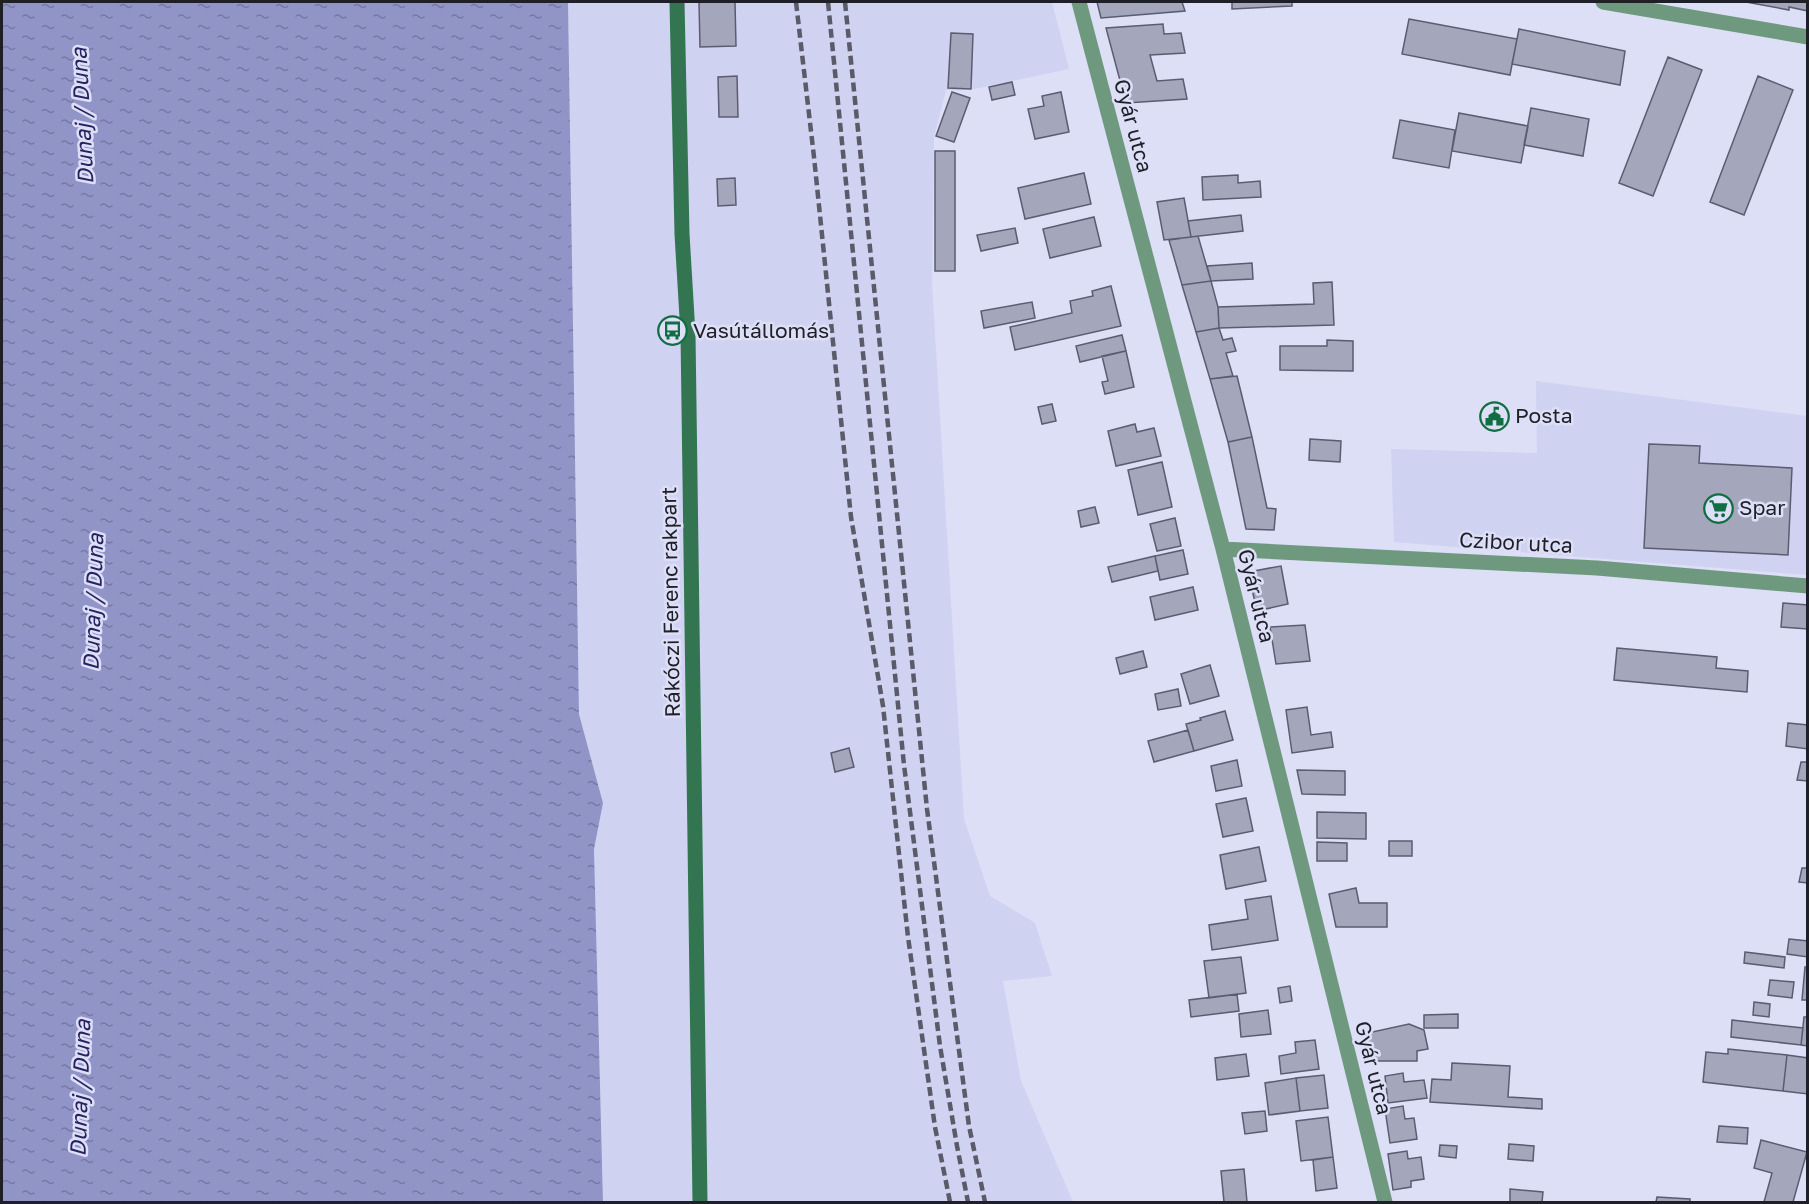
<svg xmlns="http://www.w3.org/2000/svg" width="1809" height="1204" font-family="'Golos Text',sans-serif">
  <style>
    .built { fill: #cfd2f1 }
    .water { fill: url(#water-ripples) }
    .building { fill: #a4a6bc; stroke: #5b5c71; stroke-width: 1.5 }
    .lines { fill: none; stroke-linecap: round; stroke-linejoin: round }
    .street { stroke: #6f997e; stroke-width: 15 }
    .secondary { stroke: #327550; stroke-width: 15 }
    .rail { stroke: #5a5b68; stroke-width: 4.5; stroke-dasharray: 9 4.5; stroke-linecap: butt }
    .labels { text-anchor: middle; stroke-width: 5; stroke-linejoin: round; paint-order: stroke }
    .street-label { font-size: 21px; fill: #1e1f27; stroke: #dddff7 }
    .poi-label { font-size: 21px; fill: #1e1f27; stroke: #dddff7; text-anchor: start }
    .water-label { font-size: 22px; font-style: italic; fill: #27225f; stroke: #dddff7 }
  </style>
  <defs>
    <pattern id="water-ripples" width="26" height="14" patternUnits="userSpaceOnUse" patternTransform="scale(1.5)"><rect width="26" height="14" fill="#9194c7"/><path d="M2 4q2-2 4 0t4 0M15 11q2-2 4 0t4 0" fill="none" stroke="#7678a2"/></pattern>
  </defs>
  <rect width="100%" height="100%" fill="#dddff7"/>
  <path class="built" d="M 568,2 L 1052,2 L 1069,69 L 969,90 L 946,90 L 934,137 L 932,284 L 964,819 L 990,896 L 1035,923 L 1052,976 L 1003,981 L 1021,1081 L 1073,1202 L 603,1202 L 594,849 L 603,803 L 579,714 Z
    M 1536,381 L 1807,416 L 1807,575 L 1394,542 L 1391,449 L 1537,453 Z"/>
  <path class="water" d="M 2,2 L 568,2 L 579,714 L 603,803 L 594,849 L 603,1202 L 2,1202 Z"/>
  <path class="building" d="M 699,2 L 735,2 L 736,46 L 700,47 Z
    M 1097,2 L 1182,2 L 1185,11 L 1101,18 Z
    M 1232,2 L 1292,2 L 1292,6 L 1232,9 Z
    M 1746,2 L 1808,2 L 1808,11 L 1789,7 L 1789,10 Z
    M 1409,19 L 1517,39 L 1510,75 L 1402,54 Z
    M 1163,24 L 1164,34 L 1181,33 L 1185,53 L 1150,55 L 1157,81 L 1183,79 L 1187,99 L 1126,103 L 1106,28 Z
    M 1519,29 L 1625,51 L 1620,85 L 1512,64 Z
    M 951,33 L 973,34 L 971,89 L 948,88 Z
    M 1668,57 L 1702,70 L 1653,196 L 1619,183 Z
    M 737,76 L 738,117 L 719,117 L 718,77 Z
    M 1758,76 L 1793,90 L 1744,215 L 1710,202 Z
    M 1012,82 L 1015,95 L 992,100 L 989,87 Z
    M 952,92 L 970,98 L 954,142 L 936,136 Z
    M 1061,92 L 1069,132 L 1035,139 L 1028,109 L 1044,106 L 1042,96 Z
    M 1531,108 L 1589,119 L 1583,156 L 1524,145 Z
    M 1459,113 L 1528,126 L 1521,163 L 1452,151 Z
    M 1400,120 L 1455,130 L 1449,168 L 1393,158 Z
    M 935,151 L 955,151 L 955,271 L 935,271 Z
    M 1084,173 L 1091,204 L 1025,219 L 1018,188 Z
    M 1238,175 L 1238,183 L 1260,181 L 1261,197 L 1203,200 L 1202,177 Z
    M 735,178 L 736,205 L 718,206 L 717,179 Z
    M 1184,198 L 1191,237 L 1164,240 L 1157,202 Z
    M 1241,215 L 1243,231 L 1191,237 L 1188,221 Z
    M 1094,217 L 1101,246 L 1050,258 L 1043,229 Z
    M 1015,228 L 1018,243 L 981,251 L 977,235 Z
    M 1198,236 L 1211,281 L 1182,285 L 1169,240 Z
    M 1252,263 L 1253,279 L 1211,281 L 1207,266 Z
    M 1211,281 L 1218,307 L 1219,328 L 1196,332 L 1182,285 Z
    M 1332,282 L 1334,325 L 1219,328 L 1218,307 L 1314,304 L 1313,283 Z
    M 1111,286 L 1121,326 L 1015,350 L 1010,327 L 1072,313 L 1070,301 L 1093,296 L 1092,291 Z
    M 1032,302 L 1035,318 L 984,328 L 981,311 Z
    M 1219,328 L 1223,340 L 1232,338 L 1236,351 L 1226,353 L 1233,376 L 1210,379 L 1196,332 Z
    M 1122,335 L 1126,351 L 1080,362 L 1076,346 Z
    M 1327,340 L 1353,341 L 1353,371 L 1280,370 L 1280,346 L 1327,346 Z
    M 1126,351 L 1134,387 L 1105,394 L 1102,382 L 1108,381 L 1102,356 Z
    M 1237,376 L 1252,437 L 1228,442 L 1210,379 Z
    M 1052,404 L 1056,421 L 1042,424 L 1038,407 Z
    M 1135,424 L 1137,432 L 1154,428 L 1161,456 L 1116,466 L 1108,431 Z
    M 1252,437 L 1267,508 L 1276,509 L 1274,530 L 1246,529 L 1228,442 Z
    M 1310,439 L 1341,441 L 1340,462 L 1309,460 Z
    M 1649,444 L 1700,446 L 1699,463 L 1792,468 L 1788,555 L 1644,548 Z
    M 1162,462 L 1172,507 L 1138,515 L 1128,470 Z
    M 1095,507 L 1099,523 L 1081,527 L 1078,511 Z
    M 1175,518 L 1181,546 L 1157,551 L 1150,524 Z
    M 1183,550 L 1188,574 L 1160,580 L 1155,556 Z
    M 1155,556 L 1158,571 L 1112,582 L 1108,567 Z
    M 1281,566 L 1288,604 L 1257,611 L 1248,572 Z
    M 1193,587 L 1198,610 L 1155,620 L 1150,597 Z
    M 1783,603 L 1808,605 L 1808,629 L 1781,627 Z
    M 1305,625 L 1310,661 L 1276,664 L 1270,627 Z
    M 1617,648 L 1717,657 L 1716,668 L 1748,671 L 1747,692 L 1614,680 Z
    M 1143,651 L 1147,667 L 1120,674 L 1116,658 Z
    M 1210,665 L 1219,696 L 1190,704 L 1181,674 Z
    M 1178,689 L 1181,706 L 1158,710 L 1155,694 Z
    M 1307,707 L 1311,735 L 1331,732 L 1333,747 L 1292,753 L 1286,710 Z
    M 1225,711 L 1233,740 L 1194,751 L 1186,724 L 1201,720 L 1200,718 Z
    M 1788,723 L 1808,725 L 1808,749 L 1786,746 Z
    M 1188,730 L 1194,751 L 1154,762 L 1148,741 Z
    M 849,748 L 854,767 L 835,772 L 831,753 Z
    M 1237,760 L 1242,786 L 1216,791 L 1211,766 Z
    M 1801,762 L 1808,762 L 1808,781 L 1797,780 Z
    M 1297,770 L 1345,771 L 1345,795 L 1302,794 Z
    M 1246,798 L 1253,831 L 1223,837 L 1216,804 Z
    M 1317,812 L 1366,813 L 1366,839 L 1317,838 Z
    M 1389,841 L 1412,841 L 1412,856 L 1389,856 Z
    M 1317,842 L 1347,843 L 1347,861 L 1317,861 Z
    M 1259,847 L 1266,881 L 1226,889 L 1220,855 Z
    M 1802,868 L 1808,868 L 1808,883 L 1799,882 Z
    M 1356,888 L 1359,903 L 1387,903 L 1387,927 L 1336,927 L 1329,894 Z
    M 1271,896 L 1278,940 L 1212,950 L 1209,925 L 1248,919 L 1245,900 Z
    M 1789,939 L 1808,941 L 1808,957 L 1787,954 Z
    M 1745,952 L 1785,957 L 1784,968 L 1744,963 Z
    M 1241,957 L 1246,993 L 1209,998 L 1204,961 Z
    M 1805,967 L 1808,968 L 1808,1000 L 1802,1000 Z
    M 1770,980 L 1794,982 L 1792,998 L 1768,995 Z
    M 1290,986 L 1292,1001 L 1280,1003 L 1278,988 Z
    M 1237,994 L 1239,1011 L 1191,1017 L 1189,1000 Z
    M 1754,1002 L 1770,1004 L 1769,1017 L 1753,1015 Z
    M 1268,1010 L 1271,1034 L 1241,1037 L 1239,1014 Z
    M 1458,1014 L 1458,1028 L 1424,1028 L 1424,1015 Z
    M 1804,1017 L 1808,1017 L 1808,1046 L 1801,1045 Z
    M 1732,1020 L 1803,1028 L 1801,1045 L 1731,1037 Z
    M 1409,1024 L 1424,1030 L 1428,1049 L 1417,1051 L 1417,1061 L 1369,1061 L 1363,1034 Z
    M 1315,1040 L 1319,1069 L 1281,1074 L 1279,1056 L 1296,1053 L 1295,1042 Z
    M 1728,1049 L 1787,1055 L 1783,1091 L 1703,1082 L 1706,1052 L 1728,1054 Z
    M 1246,1054 L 1249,1076 L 1217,1080 L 1215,1058 Z
    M 1787,1055 L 1808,1058 L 1808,1094 L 1783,1091 Z
    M 1452,1063 L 1510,1066 L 1508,1097 L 1542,1099 L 1542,1109 L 1430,1102 L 1432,1079 L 1451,1080 Z
    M 1403,1073 L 1404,1082 L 1424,1080 L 1427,1098 L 1388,1103 L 1385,1076 Z
    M 1324,1075 L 1328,1108 L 1300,1111 L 1296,1078 Z
    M 1296,1078 L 1300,1111 L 1269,1115 L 1265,1083 Z
    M 1403,1106 L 1405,1119 L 1414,1118 L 1417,1139 L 1390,1143 L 1385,1109 Z
    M 1265,1111 L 1267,1131 L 1245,1134 L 1242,1113 Z
    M 1328,1117 L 1333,1157 L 1301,1161 L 1296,1121 Z
    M 1719,1126 L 1748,1128 L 1747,1144 L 1717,1142 Z
    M 1761,1140 L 1807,1152 L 1793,1202 L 1764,1202 L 1772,1173 L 1754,1168 Z
    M 1509,1144 L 1534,1146 L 1533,1161 L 1508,1159 Z
    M 1440,1145 L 1457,1146 L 1456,1158 L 1439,1156 Z
    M 1407,1151 L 1408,1159 L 1421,1157 L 1424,1179 L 1411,1181 L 1411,1187 L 1393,1190 L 1388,1154 Z
    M 1333,1157 L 1337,1188 L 1316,1191 L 1313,1160 Z
    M 1244,1169 L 1247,1202 L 1224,1202 L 1221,1171 Z
    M 1510,1189 L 1543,1192 L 1542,1202 L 1510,1202 Z
    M 1657,1197 L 1690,1199 L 1690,1202 L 1656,1202 Z"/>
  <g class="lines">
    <path class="street" d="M 1079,2 L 1223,549 L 1385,1202
      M 1603,2 L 1808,37
      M 1223,549 L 1597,568 L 1808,586"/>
    <path class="secondary" d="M 677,2 L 682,234 L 688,334 L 700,1202"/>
    <path class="rail" d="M 796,2 L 814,157 L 851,517 L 883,706 L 908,937 L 935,1127 L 950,1202
      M 828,2 L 904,765 L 940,1046 L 957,1146 L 968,1202
      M 845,2 L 927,809 L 969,1126 L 985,1202"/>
  </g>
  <defs>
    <symbol id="bus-ring" viewBox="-11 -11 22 22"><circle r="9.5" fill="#dddff7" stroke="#116e43" stroke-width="1.5"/><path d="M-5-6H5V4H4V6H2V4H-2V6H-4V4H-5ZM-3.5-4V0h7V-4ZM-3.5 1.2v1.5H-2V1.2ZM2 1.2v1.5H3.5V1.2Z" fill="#116e43"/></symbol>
    <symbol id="civic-ring" viewBox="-11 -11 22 22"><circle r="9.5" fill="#dddff7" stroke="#116e43" stroke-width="1.5"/><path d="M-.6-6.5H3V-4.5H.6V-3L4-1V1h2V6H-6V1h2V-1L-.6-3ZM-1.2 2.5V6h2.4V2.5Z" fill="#116e43"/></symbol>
    <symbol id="supermarket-ring" viewBox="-11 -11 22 22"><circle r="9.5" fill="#dddff7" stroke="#116e43" stroke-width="1.5"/><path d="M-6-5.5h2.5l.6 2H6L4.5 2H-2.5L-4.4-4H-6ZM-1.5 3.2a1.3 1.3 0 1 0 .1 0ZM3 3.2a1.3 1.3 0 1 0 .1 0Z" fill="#116e43"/></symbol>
  </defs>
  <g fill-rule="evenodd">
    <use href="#bus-ring" x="656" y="314" width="33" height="33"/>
    <use href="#civic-ring" x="1478" y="400" width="33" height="33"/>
    <use href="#supermarket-ring" x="1702" y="492" width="33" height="33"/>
  </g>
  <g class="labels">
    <g class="street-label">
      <text transform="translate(1133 126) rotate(75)" y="7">Gyár utca</text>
      <text transform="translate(1516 543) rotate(3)" y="7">Czibor utca</text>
      <text transform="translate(1256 596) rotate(76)" y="7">Gyár utca</text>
      <text transform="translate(671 602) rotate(-91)" y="7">Rákóczi Ferenc rakpart</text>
      <text transform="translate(1373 1068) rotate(76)" y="7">Gyár utca</text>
    </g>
    <g class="poi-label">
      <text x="693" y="338">Vasútállomás</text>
      <text x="1515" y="423">Posta</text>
      <text x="1739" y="515">Spar</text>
    </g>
    <g class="water-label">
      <text transform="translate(82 116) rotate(-93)" y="8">Dunaj / Duna</text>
      <text transform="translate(93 602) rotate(-88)" y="8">Dunaj / Duna</text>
      <text transform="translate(80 1088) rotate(-88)" y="8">Dunaj / Duna</text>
    </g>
  </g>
  <rect width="1809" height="1204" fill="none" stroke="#1e1f27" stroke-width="6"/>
</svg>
